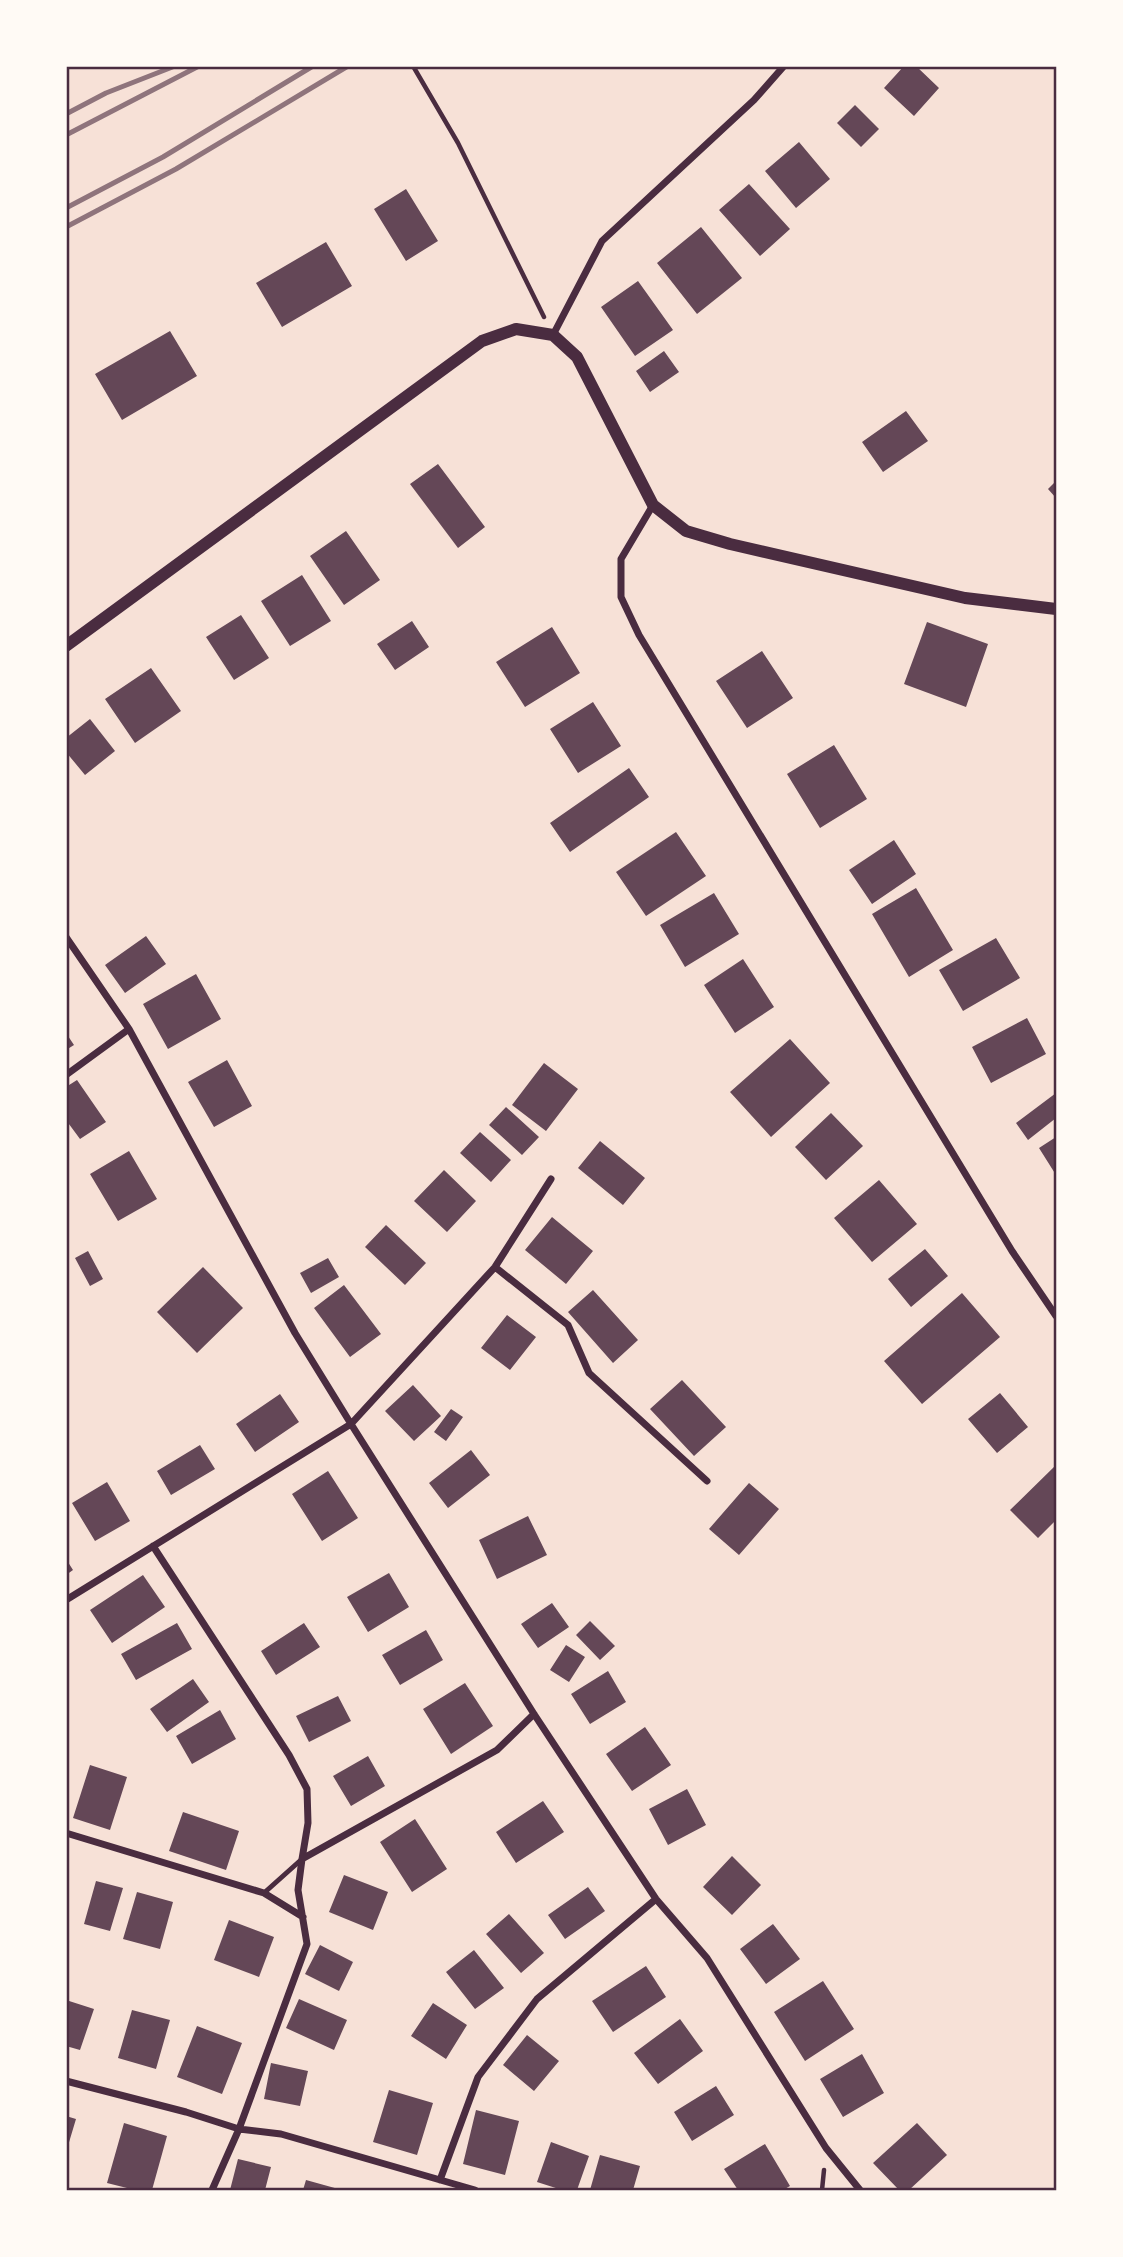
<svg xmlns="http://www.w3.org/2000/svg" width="1123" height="2257" font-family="'Alegreya Sans',sans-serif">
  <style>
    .building { fill: #644757 }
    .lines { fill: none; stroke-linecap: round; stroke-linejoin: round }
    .path { stroke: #4a2c40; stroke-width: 4.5 }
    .service { stroke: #4a2c40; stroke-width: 5 }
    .minor { stroke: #4a2c40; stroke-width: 7 }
    .tertiary { stroke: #4a2c40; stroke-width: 12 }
    .rail { stroke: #8f747c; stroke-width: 5 }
    .neatline { fill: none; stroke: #4a2c40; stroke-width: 2.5 }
  </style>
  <rect width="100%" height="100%" fill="#f7e1d7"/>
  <path class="building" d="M 904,66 L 916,66 L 939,88 L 914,116 L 884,88 Z
    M 855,105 L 879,129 L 861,147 L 837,123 Z
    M 799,142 L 830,179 L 796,208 L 765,171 Z
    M 749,184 L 790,229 L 760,256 L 719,210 Z
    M 406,189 L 438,241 L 406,261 L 374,209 Z
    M 701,227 L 742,278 L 697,314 L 657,263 Z
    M 326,242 L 352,286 L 282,327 L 256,283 Z
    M 638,281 L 673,330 L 635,356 L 601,307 Z
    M 170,331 L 197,376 L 122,420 L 95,374 Z
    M 664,351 L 679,372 L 650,392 L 636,371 Z
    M 906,411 L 928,441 L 883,472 L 862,442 Z
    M 438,464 L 485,527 L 458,548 L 410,484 Z
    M 1056,481 L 1056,498 L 1048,489 Z
    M 346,531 L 380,580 L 344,605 L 310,556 Z
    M 302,575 L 331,621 L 290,646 L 261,601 Z
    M 241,615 L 269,658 L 234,680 L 206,637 Z
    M 412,621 L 429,647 L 395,670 L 377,644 Z
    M 927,622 L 988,644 L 966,707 L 904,684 Z
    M 552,627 L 580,673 L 525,707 L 496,662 Z
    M 762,651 L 793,698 L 747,728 L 716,681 Z
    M 151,668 L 181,711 L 135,743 L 105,699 Z
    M 593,702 L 621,746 L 578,773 L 550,729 Z
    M 90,719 L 115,751 L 85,775 L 66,752 L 66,738 Z
    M 834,745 L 867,799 L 820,828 L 787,774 Z
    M 629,768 L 649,797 L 570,852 L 550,823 Z
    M 676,832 L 706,876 L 646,916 L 616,872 Z
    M 894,840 L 916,874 L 872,904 L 849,870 Z
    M 916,888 L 953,950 L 909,977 L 872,914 Z
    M 714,893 L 739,934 L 685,967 L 660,925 Z
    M 146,936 L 166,964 L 125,993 L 105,965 Z
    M 996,938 L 1020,978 L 963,1011 L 939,970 Z
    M 743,959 L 774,1007 L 735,1033 L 704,985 Z
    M 196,974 L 221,1019 L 168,1049 L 143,1004 Z
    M 1027,1018 L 1046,1054 L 991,1083 L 972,1047 Z
    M 66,1033 L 74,1045 L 66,1050 Z
    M 790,1039 L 830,1083 L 771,1137 L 730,1092 Z
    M 227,1060 L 252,1106 L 214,1127 L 188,1082 Z
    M 544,1063 L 578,1089 L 546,1131 L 512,1105 Z
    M 77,1080 L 106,1122 L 80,1139 L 66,1120 L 66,1087 Z
    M 1056,1093 L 1056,1118 L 1028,1140 L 1016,1123 Z
    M 506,1107 L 539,1137 L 522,1155 L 489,1125 Z
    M 831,1113 L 863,1146 L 826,1180 L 795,1147 Z
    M 480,1132 L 511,1160 L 491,1182 L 460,1153 Z
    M 1056,1137 L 1056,1175 L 1039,1148 Z
    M 600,1141 L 645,1178 L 623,1205 L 578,1168 Z
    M 129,1151 L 157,1199 L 118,1221 L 90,1174 Z
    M 444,1170 L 476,1201 L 447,1232 L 414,1201 Z
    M 879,1180 L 917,1224 L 872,1262 L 834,1218 Z
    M 552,1217 L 593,1251 L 566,1284 L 525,1250 Z
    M 386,1225 L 426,1263 L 405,1285 L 365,1247 Z
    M 925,1249 L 948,1276 L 911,1307 L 888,1279 Z
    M 88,1251 L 103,1279 L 90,1286 L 75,1258 Z
    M 328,1258 L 339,1277 L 311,1293 L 300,1273 Z
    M 203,1267 L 243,1308 L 197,1353 L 157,1312 Z
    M 344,1285 L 381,1334 L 350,1357 L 314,1308 Z
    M 593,1290 L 638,1340 L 613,1363 L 568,1312 Z
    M 962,1293 L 1000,1337 L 922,1404 L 884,1361 Z
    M 507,1315 L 536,1337 L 510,1370 L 481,1348 Z
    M 682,1380 L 726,1427 L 694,1456 L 650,1409 Z
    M 413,1385 L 441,1416 L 414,1441 L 385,1411 Z
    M 1000,1393 L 1028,1427 L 997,1453 L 968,1419 Z
    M 280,1394 L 299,1422 L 255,1452 L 236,1424 Z
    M 451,1409 L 463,1417 L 446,1441 L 434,1432 Z
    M 200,1445 L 215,1469 L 171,1495 L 157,1471 Z
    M 471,1450 L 490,1475 L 448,1508 L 429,1483 Z
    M 1056,1465 L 1056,1520 L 1038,1538 L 1010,1510 Z
    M 328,1471 L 358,1518 L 322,1541 L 292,1494 Z
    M 107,1482 L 130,1521 L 95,1541 L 72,1503 Z
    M 749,1483 L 779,1509 L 739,1555 L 709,1529 Z
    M 528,1516 L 547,1555 L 497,1579 L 479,1540 Z
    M 66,1559 L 73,1570 L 66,1575 Z
    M 389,1573 L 409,1607 L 368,1632 L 347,1597 Z
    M 143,1575 L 165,1607 L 112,1643 L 90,1610 Z
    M 552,1603 L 569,1627 L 538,1648 L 521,1624 Z
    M 590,1621 L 615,1646 L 600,1660 L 576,1635 Z
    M 177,1623 L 192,1649 L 136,1680 L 121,1654 Z
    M 304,1623 L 320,1647 L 276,1675 L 261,1651 Z
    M 426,1630 L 443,1660 L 400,1685 L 382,1655 Z
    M 566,1645 L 585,1657 L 569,1682 L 550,1670 Z
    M 608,1671 L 626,1702 L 590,1724 L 571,1694 Z
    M 193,1679 L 209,1702 L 167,1732 L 150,1709 Z
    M 465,1683 L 493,1726 L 451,1754 L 423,1709 Z
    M 338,1696 L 351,1721 L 309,1742 L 296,1716 Z
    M 220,1710 L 236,1739 L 192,1764 L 176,1736 Z
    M 645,1727 L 671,1765 L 632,1791 L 606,1754 Z
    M 368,1756 L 385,1786 L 351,1806 L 333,1776 Z
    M 90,1765 L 127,1777 L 110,1830 L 73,1818 Z
    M 687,1789 L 706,1825 L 668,1845 L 649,1809 Z
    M 543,1801 L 564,1832 L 516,1863 L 496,1832 Z
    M 183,1812 L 239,1831 L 226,1870 L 169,1851 Z
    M 415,1819 L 447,1869 L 412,1892 L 380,1842 Z
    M 732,1856 L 761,1885 L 732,1915 L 703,1887 Z
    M 344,1875 L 388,1892 L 373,1930 L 329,1912 Z
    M 96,1881 L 123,1888 L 110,1931 L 84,1924 Z
    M 588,1887 L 605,1911 L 565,1939 L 548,1915 Z
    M 137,1892 L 173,1902 L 160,1949 L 123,1939 Z
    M 509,1914 L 544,1953 L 521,1973 L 486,1934 Z
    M 229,1920 L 274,1937 L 259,1977 L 214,1960 Z
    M 773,1924 L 800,1959 L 766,1984 L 740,1949 Z
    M 320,1945 L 353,1962 L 339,1991 L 305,1974 Z
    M 474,1950 L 504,1988 L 475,2009 L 446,1972 Z
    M 646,1966 L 666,1997 L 613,2032 L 592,2001 Z
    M 823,1981 L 854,2029 L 805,2061 L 774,2012 Z
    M 299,1999 L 347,2020 L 334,2050 L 286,2028 Z
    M 66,2000 L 94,2009 L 80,2050 L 66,2046 Z
    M 433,2003 L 467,2025 L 446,2059 L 411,2036 Z
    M 132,2010 L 170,2020 L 156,2069 L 118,2058 Z
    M 680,2019 L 703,2051 L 658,2084 L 634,2053 Z
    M 197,2026 L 242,2043 L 222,2094 L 177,2077 Z
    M 527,2035 L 559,2061 L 534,2091 L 503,2065 Z
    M 862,2054 L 884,2093 L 843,2117 L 820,2079 Z
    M 271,2063 L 308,2071 L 300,2106 L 264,2099 Z
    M 716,2086 L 734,2115 L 692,2141 L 674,2112 Z
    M 389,2090 L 433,2103 L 417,2155 L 373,2142 Z
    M 476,2110 L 519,2121 L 505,2175 L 463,2164 Z
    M 66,2116 L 76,2119 L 67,2149 L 66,2148 Z
    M 124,2123 L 167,2136 L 152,2190 L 135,2190 L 107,2183 Z
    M 917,2123 L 947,2155 L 909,2190 L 899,2190 L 873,2163 Z
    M 551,2142 L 589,2156 L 577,2190 L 562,2190 L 537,2182 Z
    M 765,2144 L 790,2186 L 783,2190 L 738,2190 L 724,2169 Z
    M 600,2155 L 640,2166 L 633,2190 L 590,2190 Z
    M 238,2159 L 271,2167 L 265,2190 L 230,2190 Z
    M 306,2180 L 342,2190 L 303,2190 Z"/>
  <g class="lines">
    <path class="path" d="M 413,66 L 458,143 L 544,317
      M 822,2190 L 824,2170"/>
    <path class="service" d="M 264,1893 L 302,1859"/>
    <path class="minor" d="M 553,335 L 602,241 L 754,100 L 784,66
      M 653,505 L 621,559 L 621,597 L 639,635 L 1012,1251 L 1056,1316
      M 66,937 L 129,1029 L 295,1333 L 351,1424 L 534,1714 L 656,1899 L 707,1958 L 826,2148 L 860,2190
      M 66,1075 L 129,1029
      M 495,1267 L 568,1325 L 589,1373 L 707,1481
      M 153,1546 L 289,1755 L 307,1789 L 308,1823 L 302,1859
      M 66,1600 L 351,1424 L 495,1267 L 551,1179
      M 66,1833 L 264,1893 L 303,1917
      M 66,2081 L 186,2112 L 239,2129 L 281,2134 L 475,2190
      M 440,2180 L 478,2077 L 537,1999 L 656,1899
      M 212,2190 L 239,2129 L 307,1944 L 298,1890 L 302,1859 L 497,1750 L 534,1714"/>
    <path class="tertiary" d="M 66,646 L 482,341 L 516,329 L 553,335 L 577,357 L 653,505 L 686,531 L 730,544 L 965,598 L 1056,609"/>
    <path class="rail" d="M 66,114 L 106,93 L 175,66
      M 66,135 L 199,66
      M 66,208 L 163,157 L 313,66
      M 66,227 L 176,169 L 348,66"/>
  </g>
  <rect width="1123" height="2257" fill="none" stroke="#fffaf5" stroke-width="136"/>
  <rect x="68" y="68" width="987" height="2121" class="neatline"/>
</svg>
